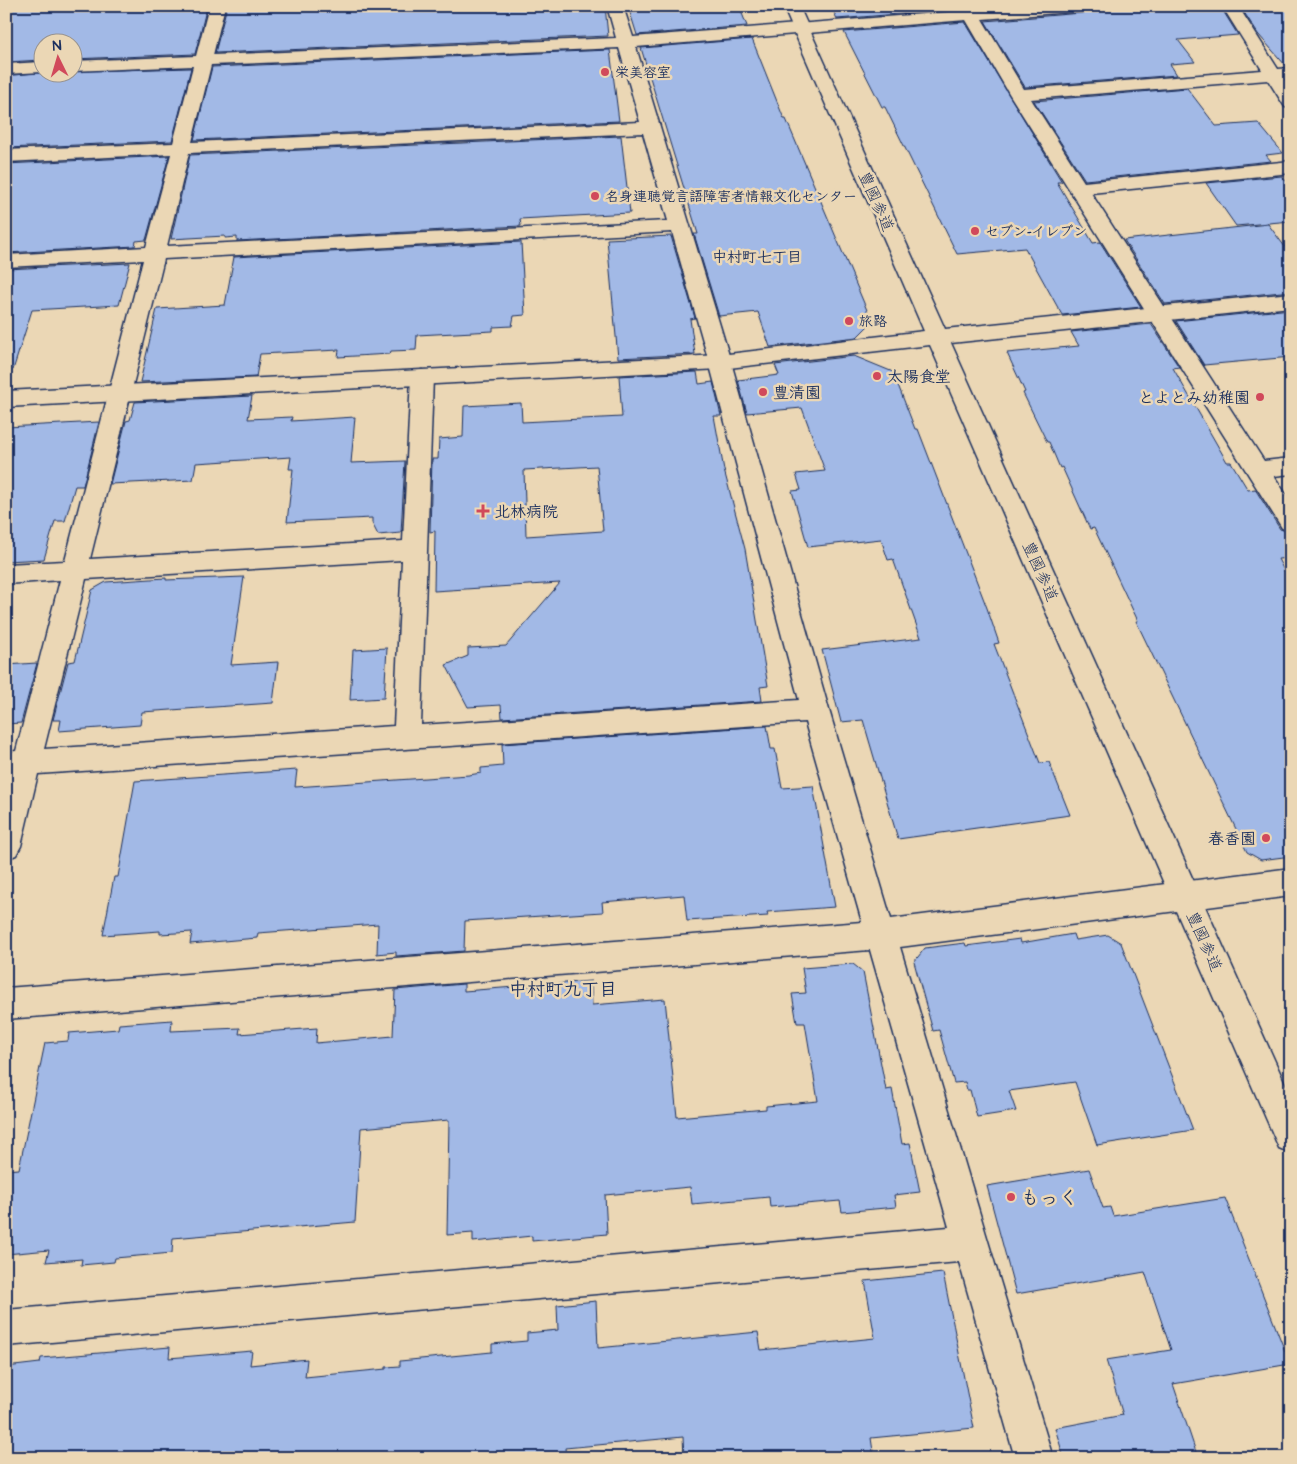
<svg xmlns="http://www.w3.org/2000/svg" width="1297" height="1464" font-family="'Architects Daughter','Klee One',sans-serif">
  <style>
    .building { fill: #a2b9e6; stroke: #1b2f5e; fill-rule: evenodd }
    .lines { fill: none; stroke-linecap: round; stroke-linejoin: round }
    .street-casing { stroke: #1b2f5e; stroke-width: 3 }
    .secondary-casing { stroke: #1b2f5e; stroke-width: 3 }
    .street { fill: #ebd7b5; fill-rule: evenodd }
    .secondary { fill: #ebd7b5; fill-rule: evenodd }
    .poi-dot { fill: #d1495b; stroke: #ebd7b5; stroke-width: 2 }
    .labels { text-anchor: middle; stroke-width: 5; stroke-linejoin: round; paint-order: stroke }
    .far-poi-label { font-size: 14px; font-weight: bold; fill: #1b2f5e; stroke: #ebd7b5; text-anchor: start }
    .far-neighbourhood-label { font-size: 15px; font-weight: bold; fill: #1b2f5e; stroke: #ebd7b5 }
    .street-label { font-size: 16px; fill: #1b2f5e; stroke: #ebd7b5 }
    .poi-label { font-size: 16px; font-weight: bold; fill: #1b2f5e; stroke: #ebd7b5; text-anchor: start }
    .neighbourhood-label { font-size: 18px; font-weight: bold; fill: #1b2f5e; stroke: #ebd7b5 }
    .near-poi-label { font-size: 19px; font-weight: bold; fill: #1b2f5e; stroke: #ebd7b5; text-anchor: start }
  </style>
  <rect width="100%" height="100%" fill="#ebd7b5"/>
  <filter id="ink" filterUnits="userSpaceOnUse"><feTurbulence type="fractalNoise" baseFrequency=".02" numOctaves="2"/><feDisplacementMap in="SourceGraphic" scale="10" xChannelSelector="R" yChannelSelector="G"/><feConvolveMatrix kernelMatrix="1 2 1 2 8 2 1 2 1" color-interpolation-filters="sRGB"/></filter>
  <g filter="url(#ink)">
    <path class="building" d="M 6,6 L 207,6 L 195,54 L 72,59 L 72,42 L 42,42 L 42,60 L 6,62 Z
      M 227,6 L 431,6 L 431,9 L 436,9 L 436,11 L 533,6 L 605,6 L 608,36 L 215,53 Z
      M 628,6 L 739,6 L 747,26 L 637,35 Z
      M 831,6 L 956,6 L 958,9 L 837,19 Z
      M 1092,6 L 1220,6 L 1238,35 L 1178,40 L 1195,62 L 1170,64 L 1177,75 L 1025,87 L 985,21 L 1082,13 L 1089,11 Z
      M 1240,6 L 1291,6 L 1291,66 L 1286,66 L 1258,34 Z
      M 965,22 L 1062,182 L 1057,182 L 1093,243 L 1100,242 L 1141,307 L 1062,315 L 1025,248 L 957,254 L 885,107 L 882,107 L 844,32 Z
      M 752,39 L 784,119 L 786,119 L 872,322 L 857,337 L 770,347 L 758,312 L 719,316 L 694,234 L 698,234 L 641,48 Z
      M 610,50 L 619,121 L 194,140 L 212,67 Z
      M 191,68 L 172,141 L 6,148 L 6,76 L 44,72 Z
      M 1187,88 L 1216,126 L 1258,123 L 1283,153 L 1266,155 L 1271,161 L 1085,180 L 1034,101 Z
      M 621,136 L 630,213 L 520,219 L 521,226 L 237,241 L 237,237 L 225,238 L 225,236 L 171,239 L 190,155 Z
      M 169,156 L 146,240 L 136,241 L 135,246 L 6,253 L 6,164 Z
      M 1282,176 L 1291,187 L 1291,221 L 1236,226 L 1206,183 Z
      M 1268,224 L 1291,255 L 1291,291 L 1165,304 L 1124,240 Z
      M 671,236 L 695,318 L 690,319 L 695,354 L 618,358 L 607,239 Z
      M 521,242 L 525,315 L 514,316 L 512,326 L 493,327 L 493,331 L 417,335 L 416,350 L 391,351 L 390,354 L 338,357 L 339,350 L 260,354 L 256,377 L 140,382 L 157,309 L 225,305 L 234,257 Z
      M 130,263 L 119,305 L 32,310 L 13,370 L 6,369 L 6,269 Z
      M 1291,309 L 1291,357 L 1204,365 L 1176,321 Z
      M 1151,324 L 1179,367 L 1173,368 L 1227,462 L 1231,462 L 1248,490 L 1255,489 L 1280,529 L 1291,533 L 1291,558 L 1278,559 L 1291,584 L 1291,856 L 1261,860 L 1247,852 L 1149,648 L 1136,621 L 1138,621 L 1094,528 L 1090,529 L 1062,467 L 1060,468 L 1049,442 L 1047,442 L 1023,393 L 1025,392 L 1007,353 L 1079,346 L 1071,332 Z
      M 854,356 L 893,372 L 915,429 L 918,429 L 987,608 L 999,643 L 994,644 L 1040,763 L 1049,762 L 1070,815 L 898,839 L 863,720 L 841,722 L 822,650 L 921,638 L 893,559 L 888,560 L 881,539 L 808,547 L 792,491 L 801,490 L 796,474 L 825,471 L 802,408 L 747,413 L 738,380 L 779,375 L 775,365 Z
      M 697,372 L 699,384 L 713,382 L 721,416 L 714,416 L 724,470 L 745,549 L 768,686 L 760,687 L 762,701 L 502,718 L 501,705 L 468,707 L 446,665 L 468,656 L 468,648 L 506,646 L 560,583 L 434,591 L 435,531 L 430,532 L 432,459 L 438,459 L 439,439 L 463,437 L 464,406 L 521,403 L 522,422 L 622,417 L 619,376 ZM 597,466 L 603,531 L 526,536 L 524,470 Z
      M 252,396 L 248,419 L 292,417 L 291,421 L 355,417 L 351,463 L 405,461 L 401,533 L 378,535 L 372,523 L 372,518 L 287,522 L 293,469 L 289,469 L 291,457 L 196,463 L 193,480 L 110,484 L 126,421 L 130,420 L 135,402 Z
      M 99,422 L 83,486 L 75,486 L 65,521 L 55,521 L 44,559 L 6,561 L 6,427 Z
      M 244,577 L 231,665 L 278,662 L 273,703 L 142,712 L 140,725 L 59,731 L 61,720 L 53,720 L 68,662 L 75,661 L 92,590 L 106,582 L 166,578 L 166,580 Z
      M 387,648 L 384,698 L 350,700 L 353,650 Z
      M 37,663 L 21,723 L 6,724 L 6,665 Z
      M 767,726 L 771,749 L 775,749 L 782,788 L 813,786 L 835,907 L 767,912 L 768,916 L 687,921 L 684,895 L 602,902 L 603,912 L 465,921 L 464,951 L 396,956 L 396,952 L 377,954 L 378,924 L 258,933 L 257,938 L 190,944 L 192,932 L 160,934 L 160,931 L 103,935 L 114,877 L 118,877 L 135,781 L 297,770 L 295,787 L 469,775 L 481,773 L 481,768 L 503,766 L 502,744 Z
      M 1073,934 L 1075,940 L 1108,935 L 1121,943 L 1193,1130 L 1097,1145 L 1075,1082 L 1009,1091 L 1016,1111 L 977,1117 L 970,1090 L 967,1090 L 965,1082 L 954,1083 L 939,1030 L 933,1031 L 914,962 L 925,948 L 965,943 L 966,946 L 1020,939 L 1021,943 Z
      M 853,964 L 863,972 L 886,1090 L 892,1089 L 902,1144 L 910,1143 L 920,1192 L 894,1195 L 896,1207 L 842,1212 L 840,1201 L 770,1207 L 769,1197 L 692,1204 L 690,1187 L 605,1195 L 607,1234 L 532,1241 L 532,1236 L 473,1242 L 473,1233 L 447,1235 L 449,1120 L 361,1128 L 355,1222 L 173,1238 L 172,1253 L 115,1258 L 114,1262 L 81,1265 L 82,1259 L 46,1262 L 49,1250 L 6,1254 L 6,1170 L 19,1169 L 45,1043 L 68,1041 L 69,1033 L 118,1029 L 119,1024 L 172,1020 L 171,1031 L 240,1028 L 239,1034 L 317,1028 L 316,1043 L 393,1036 L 395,990 L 464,984 L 464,991 L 591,981 L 592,1005 L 665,999 L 677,1117 L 766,1109 L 766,1106 L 818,1101 L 805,1023 L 797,1023 L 792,994 L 806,993 L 802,968 Z
      M 1089,1169 L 1103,1208 L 1110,1207 L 1113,1216 L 1225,1198 L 1290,1364 L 1173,1384 L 1198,1458 L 1064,1458 L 1055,1428 L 1123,1415 L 1106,1360 L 1171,1350 L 1145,1272 L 1016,1294 L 987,1186 Z
      M 943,1273 L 974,1428 L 871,1438 L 874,1458 L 684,1458 L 683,1437 L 565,1448 L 566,1458 L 6,1458 L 6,1367 L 40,1363 L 41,1358 L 170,1347 L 169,1358 L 252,1351 L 250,1365 L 307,1359 L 305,1377 L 386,1369 L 386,1367 L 400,1366 L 400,1361 L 492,1352 L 492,1344 L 527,1341 L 527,1333 L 558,1330 L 557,1305 L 596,1301 L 598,1348 L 758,1332 L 761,1350 L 875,1338 L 865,1281 Z"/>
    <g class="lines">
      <defs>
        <path id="street" d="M 209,6 L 225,6 L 213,55 L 616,38 L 607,6 L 623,6 L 633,37 L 961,11 L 958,6 L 974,6 L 976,10 L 1018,6 L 1090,6 L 1088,9 L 1082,11 L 982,19 L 1024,89 L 1262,70 L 1222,6 L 1238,6 L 1278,69 L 1291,68 L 1291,78 L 1284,79 L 1291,89 L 1291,108 L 1285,107 L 1268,80 L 1031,99 L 1084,182 L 1291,161 L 1291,173 L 1091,193 L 1264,461 L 1291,458 L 1291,474 L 1274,476 L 1291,502 L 1291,531 L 1282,528 L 1010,95 L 966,20 L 636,47 L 731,362 L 829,710 L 891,919 L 1291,868 L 1291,896 L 900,947 L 1053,1458 L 1015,1458 L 959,1262 L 6,1346 L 6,1310 L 949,1227 L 870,950 L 6,1019 L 6,988 L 862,922 L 805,722 L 38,774 L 21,846 L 16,855 L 6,859 L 6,789 L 10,776 L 6,776 L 6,752 L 16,751 L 60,580 L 6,584 L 6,564 L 65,561 L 143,260 L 6,267 L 6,255 L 146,247 L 171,154 L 6,162 L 6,150 L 173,143 L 193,66 L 72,71 L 72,61 L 196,56 ZM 619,48 L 640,122 L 192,142 L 211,65 ZM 643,133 L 668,221 L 167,246 L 189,153 ZM 672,232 L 709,362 L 799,700 L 421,725 L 433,377 L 430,372 L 422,370 L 414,372 L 411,377 L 403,541 L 90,559 L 164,259 ZM 402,560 L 394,726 L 44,749 L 86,579 Z
          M 42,62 L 42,72 L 6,74 L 6,64 Z"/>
        <path id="secondary" d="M 783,6 L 799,6 L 945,329 L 1291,293 L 1291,307 L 951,343 L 1291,1097 L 1291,1153 L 1279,1148 L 930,345 L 720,369 L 6,407 L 6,391 L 720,355 L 924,331 Z"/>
      </defs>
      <use href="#street" class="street-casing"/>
      <use href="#secondary" class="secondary-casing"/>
      <use href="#street" class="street"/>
      <use href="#secondary" class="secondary"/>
    </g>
  </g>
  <g class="poi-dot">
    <circle cx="605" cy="72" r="5"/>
    <circle cx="595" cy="196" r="5"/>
    <circle cx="975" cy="231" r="5"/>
    <circle cx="849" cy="321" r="5"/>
    <circle cx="877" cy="376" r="5"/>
    <circle cx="763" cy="392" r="5"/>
    <circle cx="1260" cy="397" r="5"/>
    <path d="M480.5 503.5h5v5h5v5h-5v5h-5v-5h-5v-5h5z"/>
    <circle cx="1266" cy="838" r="5"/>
    <circle cx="1011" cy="1197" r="5"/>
  </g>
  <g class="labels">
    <g class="far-poi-label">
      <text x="615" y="77">栄美容室</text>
      <text x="605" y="201">名身連聴覚言語障害者情報文化センター</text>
      <text x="985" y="236">セブン-イレブン</text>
      <text x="859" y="326">旅路</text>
    </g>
    <g class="far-neighbourhood-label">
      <text x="757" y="262">中村町七丁目</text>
    </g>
    <g class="street-label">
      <text transform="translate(877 201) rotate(66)" y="6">豊國参道</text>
      <text transform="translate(1041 571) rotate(66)" y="6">豊國参道</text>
      <text transform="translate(1205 941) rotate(66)" y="6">豊國参道</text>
    </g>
    <g class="poi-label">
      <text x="887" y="382">太陽食堂</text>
      <text x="773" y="398">豊清園</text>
      <text x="1250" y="403" text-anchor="end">とよとみ幼稚園</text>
      <text x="494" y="517">北林病院</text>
      <text x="1256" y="844" text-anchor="end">春香園</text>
    </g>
    <g class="neighbourhood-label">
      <text x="563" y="995">中村町九丁目</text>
    </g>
    <g class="near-poi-label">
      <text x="1021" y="1204">もっく</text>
    </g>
  </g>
  <rect width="1297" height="1464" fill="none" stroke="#ebd7b5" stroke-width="25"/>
  <rect x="12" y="12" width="1272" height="1439" fill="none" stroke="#1b2f5e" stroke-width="2" filter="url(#ink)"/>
  <g transform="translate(58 58) rotate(355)"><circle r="24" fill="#ebd7b5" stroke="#989492"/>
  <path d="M0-4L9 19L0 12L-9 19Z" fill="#d1495b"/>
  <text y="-8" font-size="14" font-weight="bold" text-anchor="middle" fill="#1b2f5e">N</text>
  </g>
</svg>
